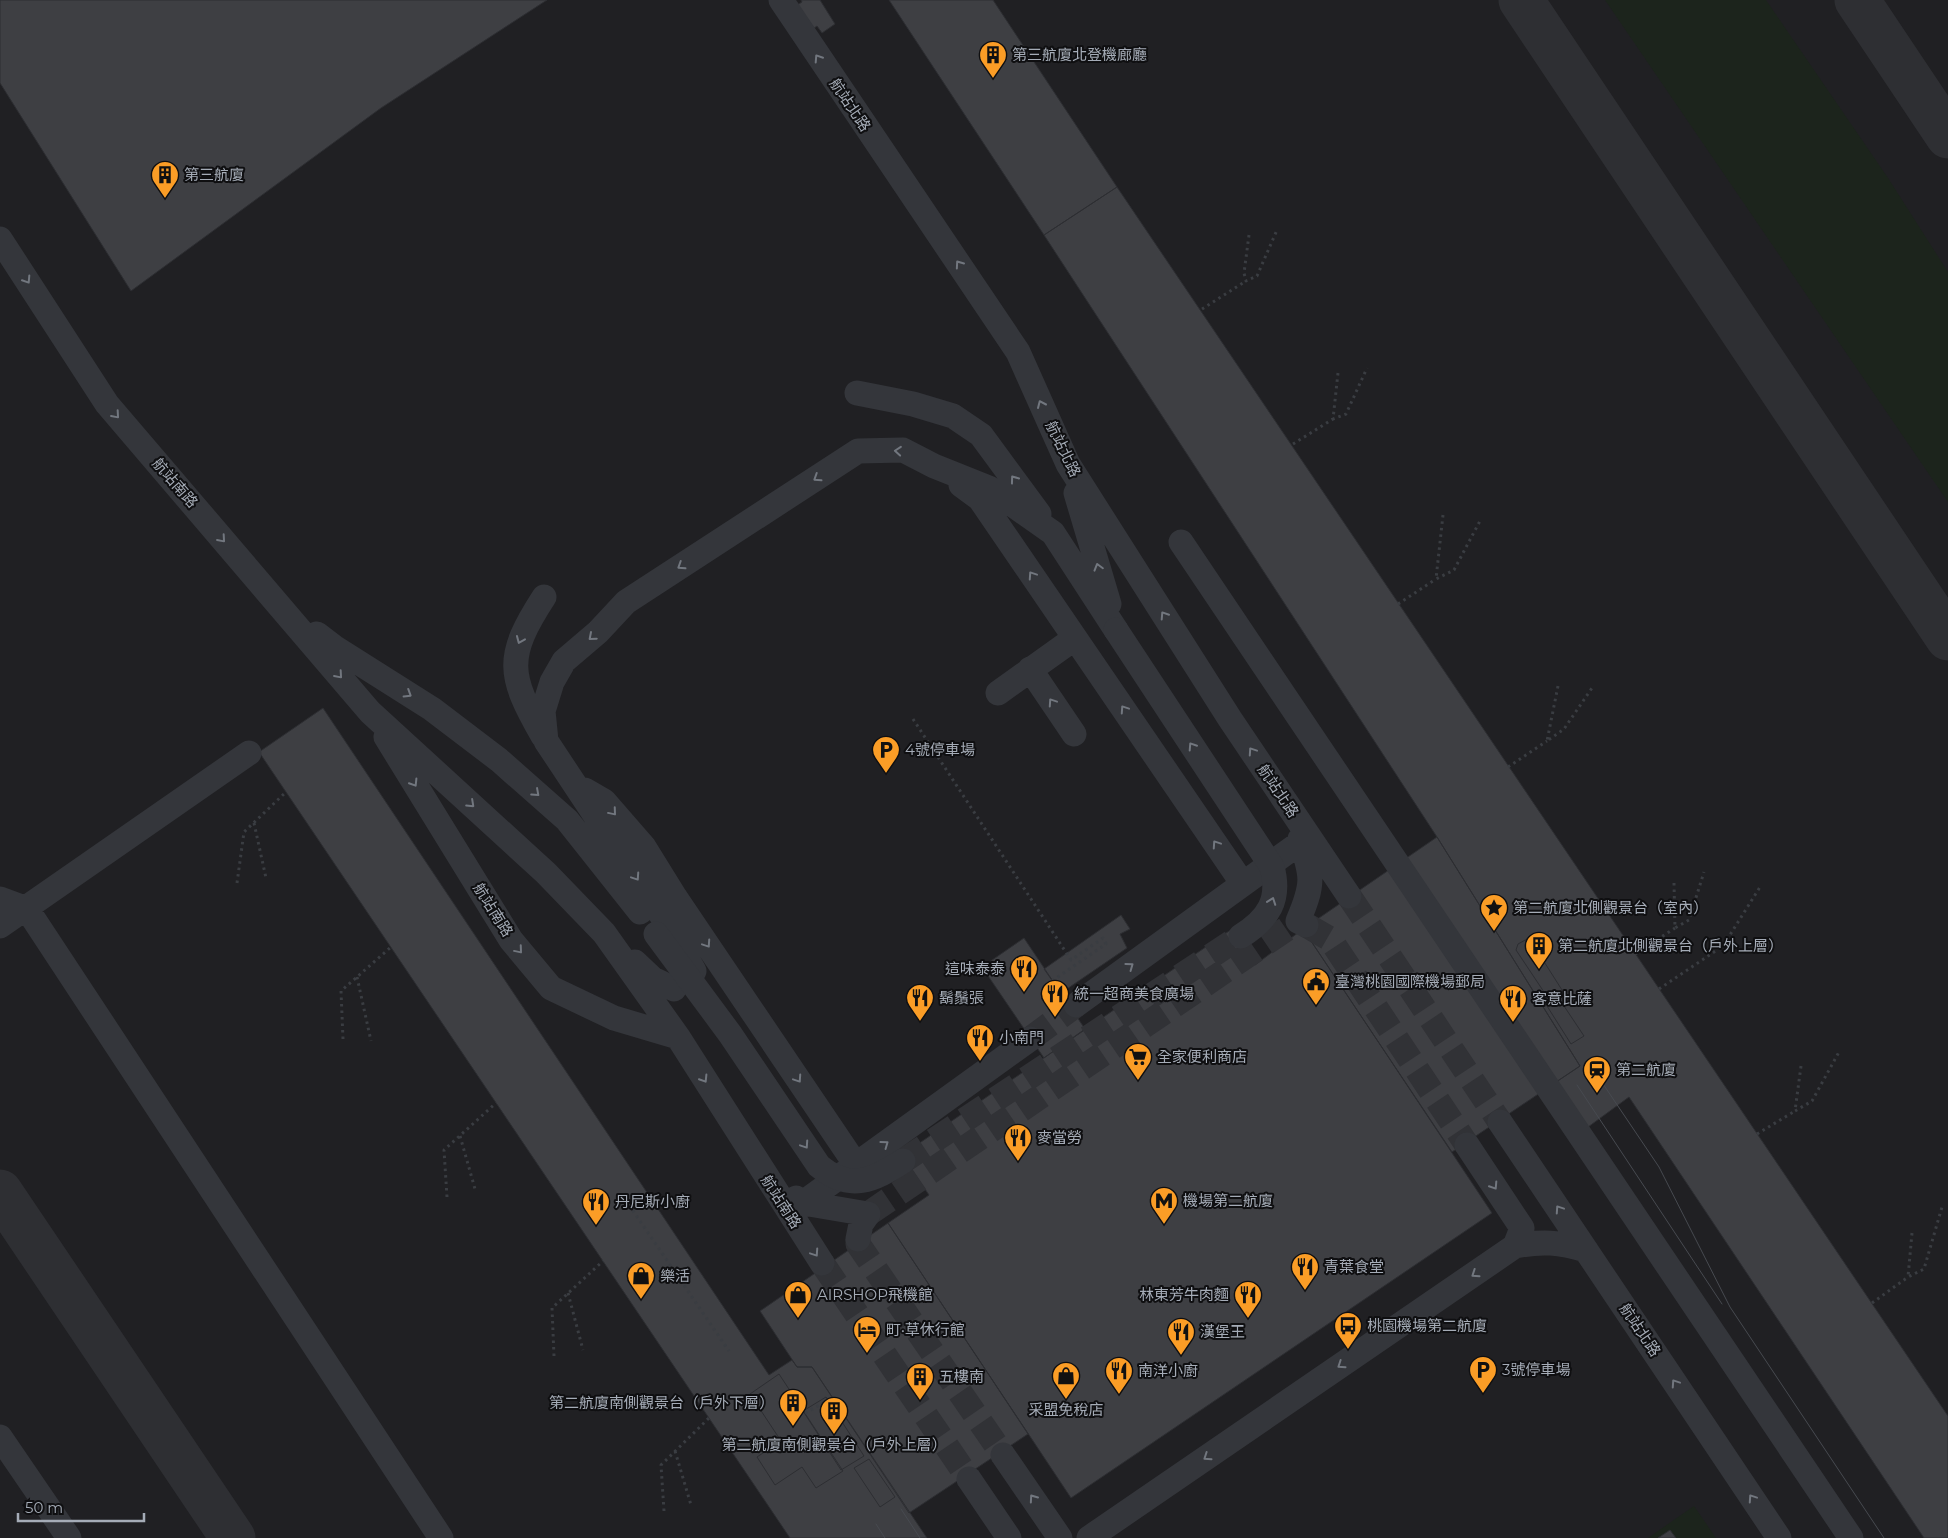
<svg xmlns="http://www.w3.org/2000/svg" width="1948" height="1538" font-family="Montserrat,'Noto Sans TC',sans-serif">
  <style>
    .built { fill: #202023 }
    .green { fill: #1c241c }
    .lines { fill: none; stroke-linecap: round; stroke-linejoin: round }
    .taxiway { stroke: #2e2f33; stroke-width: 45 }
    .building { fill: #3e3f43; stroke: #2d2e32 }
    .minor-tunnel { stroke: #313236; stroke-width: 25; stroke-dasharray: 25 12; stroke-linecap: butt }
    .path { stroke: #3a3d42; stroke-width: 3; stroke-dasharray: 2.5 4; stroke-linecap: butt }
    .minor { stroke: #34363b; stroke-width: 25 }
    .tram { stroke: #474a50; stroke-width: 1 }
    .minor-bridge { stroke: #34363b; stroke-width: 25 }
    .oneway { stroke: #72777f }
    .labels { text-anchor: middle; stroke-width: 4; stroke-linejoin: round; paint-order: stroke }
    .poi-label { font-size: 15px; fill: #a5acb7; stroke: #0f0f11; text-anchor: start }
    .street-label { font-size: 15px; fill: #a5acb7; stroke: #0f0f11 }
  </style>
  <rect width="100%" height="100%" fill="#141416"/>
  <path class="built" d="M 0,0 L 1948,0 L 1948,1538 L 0,1538 Z"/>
  <path class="green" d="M 1605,0 L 1766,0 L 1888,178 L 1948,272 L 1948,502 Z
    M 1694,1506 L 1716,1538 L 1648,1538 Z"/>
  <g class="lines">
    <path class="taxiway" d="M 1521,0 L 1948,638
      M 1857,0 L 1948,136
      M 0,1192 L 233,1538"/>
  </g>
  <path class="building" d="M 0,0 L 547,0 L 381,108 L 131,291 L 0,83 Z
    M 801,0 L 820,0 L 835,24 L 822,33 L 817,26 L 810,31 L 794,7 L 802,2 Z
    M 889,0 L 993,0 L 1117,187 L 1044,235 Z
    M 1117,187 L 1948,1416 L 1948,1538 L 1924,1538 L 1629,1097 L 1584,1130 L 1553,1084 L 1580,1066 L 1437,837 L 1044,235 Z
    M 323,708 L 769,1375 L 792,1360 L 797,1367 L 812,1367 L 927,1538 L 790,1538 L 259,752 Z
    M 1437,837 L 1580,1066 L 1452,1152 L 1303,929 Z
    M 1121,915 L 1130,929 L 1120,934 L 1127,948 L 1061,993 L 1044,969 Z
    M 1232,929 L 1255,965 L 1303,929 L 1492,1213 L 1071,1498 L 888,1223 L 929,1195 L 902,1155 Z
    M 1024,938 L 1085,1029 L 1044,1058 L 982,967 Z
    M 1529,938 L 1562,990 L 1548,998 L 1516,950 L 1518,944 Z
    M 1560,1000 L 1584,1036 L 1571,1044 L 1547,1006 Z
    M 888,1223 L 1028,1434 L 909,1513 L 812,1367 L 797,1367 L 760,1311 Z
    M 779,1374 L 843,1471 L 816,1488 L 802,1467 L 775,1485 L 757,1457 L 781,1441 L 750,1394 Z
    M 826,1397 L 864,1456 L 841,1470 L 803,1411 Z
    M 869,1459 L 895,1497 L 880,1507 L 854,1468 Z
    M 1670,1530 L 1676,1538 L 1658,1538 Z"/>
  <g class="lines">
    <path class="minor-tunnel" d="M 1349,896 L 1500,1122
      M 1306,925 L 1330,939 L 1467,1145
      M 1030,1039 L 1076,1005
      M 903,1161 L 1241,936
      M 868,1214 L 1298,921
      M 858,1239 L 858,1244 L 1003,1455
      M 822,1263 L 969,1479"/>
    <path class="path" d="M 1249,235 L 1244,273 L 1246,281 L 1257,276 L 1277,230
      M 1202,309 L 1246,281
      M 1338,373 L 1333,419 L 1346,414 L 1367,368
      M 1293,444 L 1333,419
      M 1443,515 L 1436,579 L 1454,570 L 1481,519
      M 1398,604 L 1436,579
      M 1558,686 L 1547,741 L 1564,729 L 1592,688
      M 913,719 L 1071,960 L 1103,938 L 1106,944 L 1052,981
      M 1508,767 L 1547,741
      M 254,823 L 266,878
      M 237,883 L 244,832 L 286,792
      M 1674,883 L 1675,928 L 1689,920 L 1704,872
      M 1635,954 L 1675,928
      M 357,977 L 371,1041
      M 1659,989 L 1723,946 L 1760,887
      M 343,1039 L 341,991 L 391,947
      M 1801,1066 L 1795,1111 L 1812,1101 L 1839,1052
      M 1757,1134 L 1795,1111
      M 460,1136 L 475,1189
      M 447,1197 L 444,1150 L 496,1103
      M 629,1205 L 729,1351
      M 1912,1233 L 1908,1277 L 1924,1269 L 1942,1207
      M 568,1293 L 583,1350
      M 1872,1303 L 1908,1277
      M 554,1356 L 552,1308 L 603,1261
      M 805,1413 L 823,1403
      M 675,1451 L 691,1505
      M 664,1511 L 661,1465 L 709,1418"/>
    <path class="minor" d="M 781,0 L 1018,352 L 1068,464 L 1230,719 L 1349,896
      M 0,239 L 107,404 L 370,712 L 546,873 L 604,933 L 678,1037 L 822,1263
      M 857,393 L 913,404 L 953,416 L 981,435 L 1039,514
      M 961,485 L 980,499 L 1243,884
      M 1076,493 L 1109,604
      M 1181,542 L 1851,1538
      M 317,634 L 334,647 L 432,709 L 499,760 L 567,820 L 640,912
      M 1030,669 L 1074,734
      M 998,693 L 1075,638
      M 543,736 C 508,675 505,657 544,597
      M 386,737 L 511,940 L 551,988 L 614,1018 L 678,1037
      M 585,790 L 604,801 L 644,847 L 675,897 L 856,1165
      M 1300,839 C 1313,876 1314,884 1298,921 L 1306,925
      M 0,899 L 27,909 L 441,1538
      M 0,926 L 249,753
      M 635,962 L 653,979 L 674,989
      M 694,971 L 666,922 L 546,741 L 543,711 L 552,682 L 564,661 L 598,632 L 626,602 L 858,451 L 903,450 L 934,466 L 989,488 L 1053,533 L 1116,630
      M 1076,1005 L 1301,842
      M 1500,1122 L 1779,1538
      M 1467,1145 L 1522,1228 L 1515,1246
      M 796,1198 L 803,1203 L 868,1214 L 861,1224 L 858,1239
      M 803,1203 L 1030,1039
      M 0,1437 L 69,1538
      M 1003,1455 L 1060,1538
      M 969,1479 L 1009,1538
      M 1089,1538 L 1515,1246 C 1542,1241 1559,1242 1586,1250"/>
    <path class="tram" d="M 1595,1072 L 1659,1167 L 1730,1307 L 1884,1538
      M 1577,1085 L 1722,1304
      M 901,1509 L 920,1538
      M 876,1524 L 885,1538"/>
    <path class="minor-bridge" d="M 1116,630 L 1272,867 C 1281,900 1268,919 1241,936
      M 656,934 L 730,1034 L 819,1166 C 850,1192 874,1180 903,1161"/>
  </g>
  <defs><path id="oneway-chevron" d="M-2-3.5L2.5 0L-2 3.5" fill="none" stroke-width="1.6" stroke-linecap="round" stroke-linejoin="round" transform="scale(1.25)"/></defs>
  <g class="oneway">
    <use href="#oneway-chevron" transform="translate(818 58) rotate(-123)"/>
    <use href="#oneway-chevron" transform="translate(959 264) rotate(-125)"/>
    <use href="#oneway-chevron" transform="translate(27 280) rotate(57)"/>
    <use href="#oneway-chevron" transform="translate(1041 404) rotate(-114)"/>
    <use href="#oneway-chevron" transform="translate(116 415) rotate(49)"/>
    <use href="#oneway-chevron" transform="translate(898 451) rotate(-175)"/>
    <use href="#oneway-chevron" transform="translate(817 478) rotate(147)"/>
    <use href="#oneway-chevron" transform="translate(1014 479) rotate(-126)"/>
    <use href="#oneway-chevron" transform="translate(222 539) rotate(49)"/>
    <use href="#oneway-chevron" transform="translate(681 566) rotate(147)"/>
    <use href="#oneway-chevron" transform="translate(1098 567) rotate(-106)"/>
    <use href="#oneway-chevron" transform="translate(1032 575) rotate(-124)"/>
    <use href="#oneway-chevron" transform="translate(1164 615) rotate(-123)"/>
    <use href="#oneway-chevron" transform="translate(592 637) rotate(139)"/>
    <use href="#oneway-chevron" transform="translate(520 640) rotate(113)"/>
    <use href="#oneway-chevron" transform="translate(339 675) rotate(49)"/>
    <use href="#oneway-chevron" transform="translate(408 694) rotate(32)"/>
    <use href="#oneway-chevron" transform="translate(1052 702) rotate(-124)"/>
    <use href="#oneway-chevron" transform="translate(1124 709) rotate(-124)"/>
    <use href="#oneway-chevron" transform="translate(1192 746) rotate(-123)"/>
    <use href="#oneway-chevron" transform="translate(1252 751) rotate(-124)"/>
    <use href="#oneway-chevron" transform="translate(414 783) rotate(58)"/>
    <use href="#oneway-chevron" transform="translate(536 793) rotate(42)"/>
    <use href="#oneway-chevron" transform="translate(471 804) rotate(43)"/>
    <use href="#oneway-chevron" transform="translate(613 812) rotate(50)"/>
    <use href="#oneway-chevron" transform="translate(1216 844) rotate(-124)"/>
    <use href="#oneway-chevron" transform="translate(636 877) rotate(56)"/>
    <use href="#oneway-chevron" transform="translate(1272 901) rotate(-70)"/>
    <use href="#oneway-chevron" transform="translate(707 944) rotate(56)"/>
    <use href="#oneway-chevron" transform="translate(519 950) rotate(50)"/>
    <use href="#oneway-chevron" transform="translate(1130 966) rotate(-36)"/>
    <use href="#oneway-chevron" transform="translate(704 1079) rotate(58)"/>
    <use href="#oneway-chevron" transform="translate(798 1079) rotate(56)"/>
    <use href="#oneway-chevron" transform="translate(885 1144) rotate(-36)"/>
    <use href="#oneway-chevron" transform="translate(805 1145) rotate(56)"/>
    <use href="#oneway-chevron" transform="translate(1494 1186) rotate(57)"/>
    <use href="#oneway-chevron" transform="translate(1559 1209) rotate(-124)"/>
    <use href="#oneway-chevron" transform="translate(815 1253) rotate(56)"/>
    <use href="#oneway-chevron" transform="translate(1475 1274) rotate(146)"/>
    <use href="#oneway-chevron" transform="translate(1341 1365) rotate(146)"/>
    <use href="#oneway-chevron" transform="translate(1675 1383) rotate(-124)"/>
    <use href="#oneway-chevron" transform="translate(1207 1457) rotate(146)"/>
    <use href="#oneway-chevron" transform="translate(1033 1498) rotate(-125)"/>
    <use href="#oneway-chevron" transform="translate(1752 1498) rotate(-124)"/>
  </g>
  <defs>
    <symbol id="building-pin" viewBox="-11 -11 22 30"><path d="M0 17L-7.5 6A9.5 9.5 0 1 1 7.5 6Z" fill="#fb9d26" stroke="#0f0f11"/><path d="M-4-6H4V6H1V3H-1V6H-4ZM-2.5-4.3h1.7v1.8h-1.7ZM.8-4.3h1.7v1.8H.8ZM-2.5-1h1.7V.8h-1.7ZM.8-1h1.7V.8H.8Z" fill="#111"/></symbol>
    <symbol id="parking-pin" viewBox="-11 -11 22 30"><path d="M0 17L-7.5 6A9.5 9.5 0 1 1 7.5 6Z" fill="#fb9d26" stroke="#0f0f11"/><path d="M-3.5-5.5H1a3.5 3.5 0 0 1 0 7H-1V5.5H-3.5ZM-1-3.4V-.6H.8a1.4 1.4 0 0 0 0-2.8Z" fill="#111"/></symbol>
    <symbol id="sight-pin" viewBox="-11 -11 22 30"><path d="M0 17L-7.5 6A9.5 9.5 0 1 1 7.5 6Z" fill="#fb9d26" stroke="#0f0f11"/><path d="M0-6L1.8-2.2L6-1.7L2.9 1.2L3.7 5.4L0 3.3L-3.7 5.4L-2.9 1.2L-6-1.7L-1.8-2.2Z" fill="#111"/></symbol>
    <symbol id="restaurant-pin" viewBox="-11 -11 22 30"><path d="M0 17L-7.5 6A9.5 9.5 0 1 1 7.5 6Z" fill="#fb9d26" stroke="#0f0f11"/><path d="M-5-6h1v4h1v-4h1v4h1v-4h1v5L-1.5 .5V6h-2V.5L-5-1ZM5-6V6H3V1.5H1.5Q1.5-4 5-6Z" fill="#111"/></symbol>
    <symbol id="civic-pin" viewBox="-11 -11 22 30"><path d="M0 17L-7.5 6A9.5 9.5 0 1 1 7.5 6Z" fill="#fb9d26" stroke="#0f0f11"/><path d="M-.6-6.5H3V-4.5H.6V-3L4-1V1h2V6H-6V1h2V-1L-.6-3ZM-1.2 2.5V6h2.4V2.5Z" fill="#111"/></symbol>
    <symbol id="supermarket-pin" viewBox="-11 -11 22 30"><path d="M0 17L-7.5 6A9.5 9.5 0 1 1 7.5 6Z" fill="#fb9d26" stroke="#0f0f11"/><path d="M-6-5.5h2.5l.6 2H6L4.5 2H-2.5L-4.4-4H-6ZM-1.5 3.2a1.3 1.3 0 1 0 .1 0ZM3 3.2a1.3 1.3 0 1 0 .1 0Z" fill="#111"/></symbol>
    <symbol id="station-pin" viewBox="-11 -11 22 30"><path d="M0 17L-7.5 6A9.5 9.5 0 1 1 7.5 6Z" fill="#fb9d26" stroke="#0f0f11"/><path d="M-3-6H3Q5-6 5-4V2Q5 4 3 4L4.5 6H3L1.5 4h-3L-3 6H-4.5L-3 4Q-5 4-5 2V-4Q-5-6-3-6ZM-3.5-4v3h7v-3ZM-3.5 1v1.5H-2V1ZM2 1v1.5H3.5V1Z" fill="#111"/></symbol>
    <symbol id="metro-pin" viewBox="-11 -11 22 30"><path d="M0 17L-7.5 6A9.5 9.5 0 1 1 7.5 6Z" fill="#fb9d26" stroke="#0f0f11"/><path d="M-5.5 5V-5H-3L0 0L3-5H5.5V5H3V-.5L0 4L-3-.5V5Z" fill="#111"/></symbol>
    <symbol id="shop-pin" viewBox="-11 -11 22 30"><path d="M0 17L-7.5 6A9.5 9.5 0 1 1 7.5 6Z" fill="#fb9d26" stroke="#0f0f11"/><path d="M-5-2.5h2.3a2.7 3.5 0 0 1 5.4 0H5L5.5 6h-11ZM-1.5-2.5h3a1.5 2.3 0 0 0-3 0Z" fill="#111"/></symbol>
    <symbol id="bus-pin" viewBox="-11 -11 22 30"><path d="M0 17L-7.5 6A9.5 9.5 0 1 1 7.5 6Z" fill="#fb9d26" stroke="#0f0f11"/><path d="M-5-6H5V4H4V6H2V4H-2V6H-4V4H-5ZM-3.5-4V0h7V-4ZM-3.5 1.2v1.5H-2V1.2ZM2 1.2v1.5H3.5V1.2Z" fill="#111"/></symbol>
    <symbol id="hotel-pin" viewBox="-11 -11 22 30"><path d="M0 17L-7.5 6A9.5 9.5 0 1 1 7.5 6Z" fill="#fb9d26" stroke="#0f0f11"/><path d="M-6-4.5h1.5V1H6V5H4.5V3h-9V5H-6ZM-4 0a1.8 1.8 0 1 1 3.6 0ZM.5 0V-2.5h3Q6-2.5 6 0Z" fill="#111"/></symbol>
  </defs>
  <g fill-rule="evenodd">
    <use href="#building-pin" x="977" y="39" width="32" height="43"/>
    <use href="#building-pin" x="149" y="159" width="32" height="43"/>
    <use href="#parking-pin" x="870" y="734" width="32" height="43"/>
    <use href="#sight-pin" x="1478" y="892" width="32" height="43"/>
    <use href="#building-pin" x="1523" y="930" width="32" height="43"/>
    <use href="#restaurant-pin" x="1008" y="953" width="32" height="43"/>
    <use href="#civic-pin" x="1300" y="966" width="32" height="43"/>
    <use href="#restaurant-pin" x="1039" y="978" width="32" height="43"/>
    <use href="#restaurant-pin" x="904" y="982" width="32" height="43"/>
    <use href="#restaurant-pin" x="1497" y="983" width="32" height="43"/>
    <use href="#restaurant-pin" x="964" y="1022" width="32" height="43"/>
    <use href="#supermarket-pin" x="1122" y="1041" width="32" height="43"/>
    <use href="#station-pin" x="1581" y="1054" width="32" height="43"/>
    <use href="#restaurant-pin" x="1002" y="1122" width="32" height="43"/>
    <use href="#metro-pin" x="1148" y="1185" width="32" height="43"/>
    <use href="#restaurant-pin" x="580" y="1186" width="32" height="43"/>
    <use href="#restaurant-pin" x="1289" y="1251" width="32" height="43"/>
    <use href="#shop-pin" x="625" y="1260" width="32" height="43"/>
    <use href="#shop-pin" x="782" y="1279" width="32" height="43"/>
    <use href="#restaurant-pin" x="1232" y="1279" width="32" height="43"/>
    <use href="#bus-pin" x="1332" y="1310" width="32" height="43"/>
    <use href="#hotel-pin" x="851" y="1314" width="32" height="43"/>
    <use href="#restaurant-pin" x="1165" y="1316" width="32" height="43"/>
    <use href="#parking-pin" x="1467" y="1354" width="32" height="43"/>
    <use href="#restaurant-pin" x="1103" y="1355" width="32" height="43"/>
    <use href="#shop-pin" x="1050" y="1360" width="32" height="43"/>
    <use href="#building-pin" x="904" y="1361" width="32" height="43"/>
    <use href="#building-pin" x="777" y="1387" width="32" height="43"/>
    <use href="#building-pin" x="818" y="1395" width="32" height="43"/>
  </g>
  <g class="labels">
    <g class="poi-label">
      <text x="1012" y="60">第三航廈北登機廊廳</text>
      <text x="184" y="180">第三航廈</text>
      <text x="905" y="755">4號停車場</text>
      <text x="1513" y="913">第二航廈北側觀景台（室內）</text>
      <text x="1558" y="951">第二航廈北側觀景台（戶外上層）</text>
      <text x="1005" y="974" text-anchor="end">這味泰泰</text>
      <text x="1335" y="987">臺灣桃園國際機場郵局</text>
      <text x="1074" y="999">統一超商美食廣場</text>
      <text x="939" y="1003">鬍鬚張</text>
      <text x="1532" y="1004">客意比薩</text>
      <text x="999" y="1043">小南門</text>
      <text x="1157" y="1062">全家便利商店</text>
      <text x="1616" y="1075">第二航廈</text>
      <text x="1037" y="1143">麥當勞</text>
      <text x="1183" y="1206">機場第二航廈</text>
      <text x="615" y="1207">丹尼斯小廚</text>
      <text x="1324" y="1272">青葉食堂</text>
      <text x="660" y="1281">樂活</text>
      <text x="817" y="1300">AIRSHOP飛機館</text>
      <text x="1229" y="1300" text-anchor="end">林東芳牛肉麵</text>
      <text x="1367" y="1331">桃園機場第二航廈</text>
      <text x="886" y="1335">町·草休行館</text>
      <text x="1200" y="1337">漢堡王</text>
      <text x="1502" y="1375">3號停車場</text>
      <text x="1138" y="1376">南洋小廚</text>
      <text x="939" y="1382">五樓南</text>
      <text x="774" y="1408" text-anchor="end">第二航廈南側觀景台（戶外下層）</text>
      <text x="1066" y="1415" text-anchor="middle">采盟免稅店</text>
      <text x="834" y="1450" text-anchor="middle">第二航廈南側觀景台（戶外上層）</text>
    </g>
    <g class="street-label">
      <text transform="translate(850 105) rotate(56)" y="5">航站北路</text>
      <text transform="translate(1063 449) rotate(64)" y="5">航站北路</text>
      <text transform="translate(175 483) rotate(49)" y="5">航站南路</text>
      <text transform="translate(1278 791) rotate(56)" y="5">航站北路</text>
      <text transform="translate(493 910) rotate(58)" y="5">航站南路</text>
      <text transform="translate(781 1202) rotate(57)" y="5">航站南路</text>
      <text transform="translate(1640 1330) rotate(56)" y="5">航站北路</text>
    </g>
  </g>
  <path d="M18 1513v8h126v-8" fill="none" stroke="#a5acb7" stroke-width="2.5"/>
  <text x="25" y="1513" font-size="15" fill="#a5acb7" stroke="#0f0f11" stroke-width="4" paint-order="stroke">50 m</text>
</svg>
